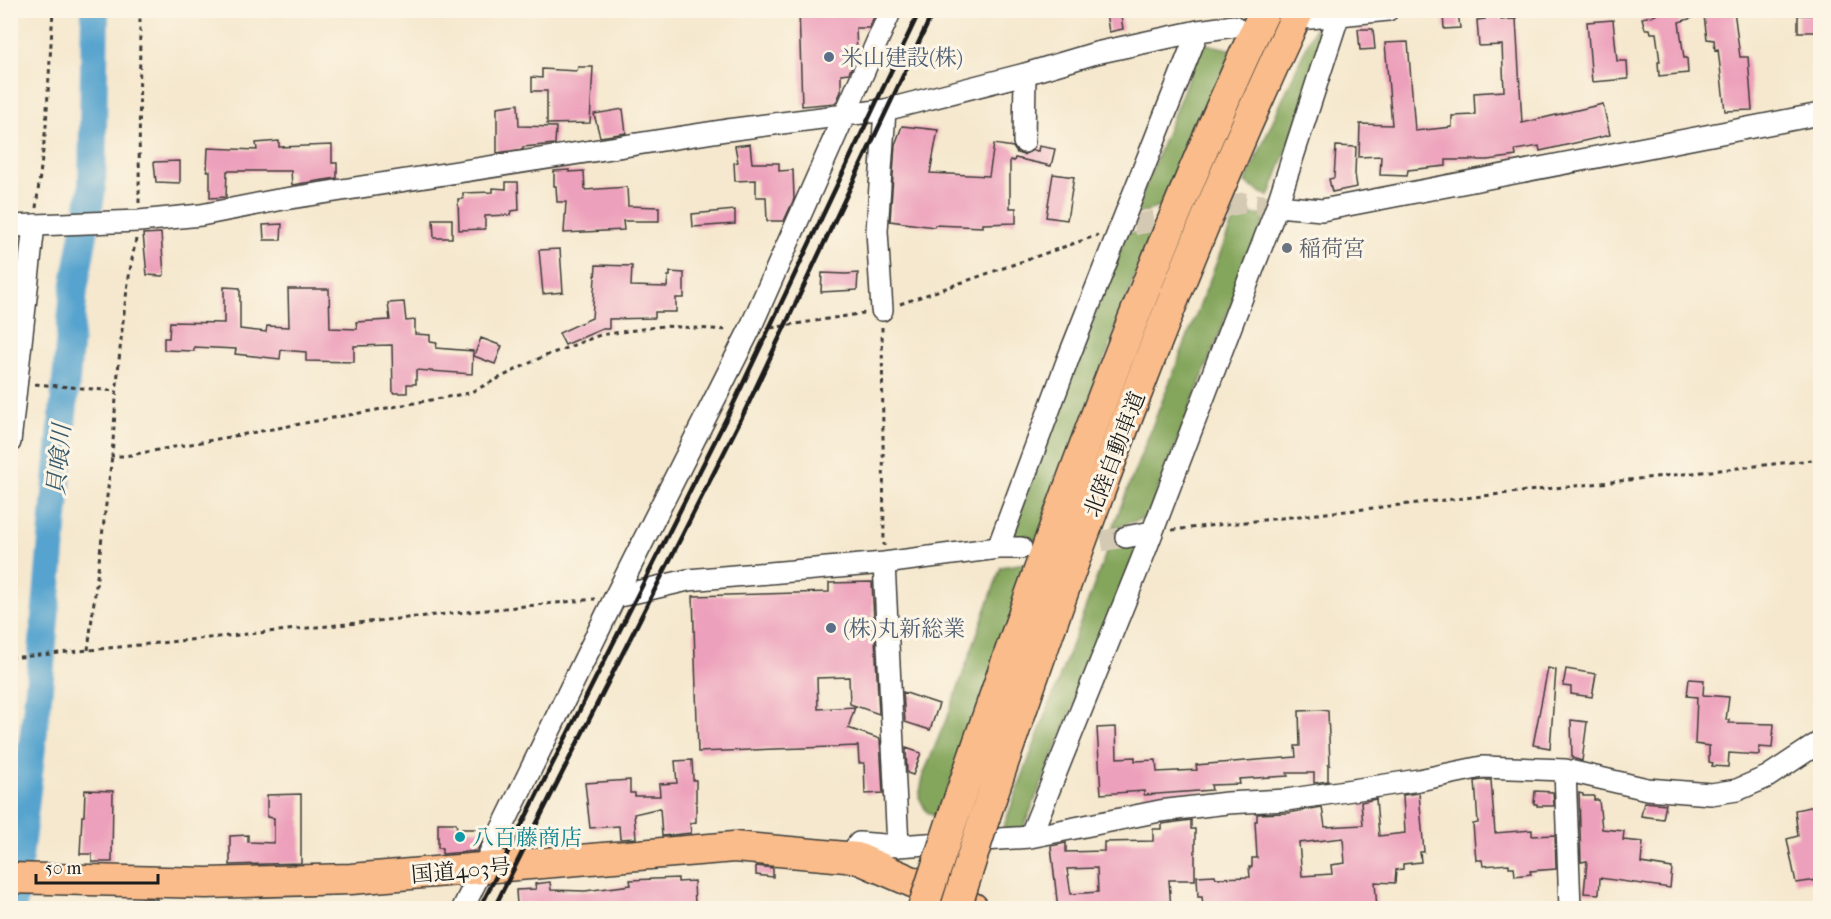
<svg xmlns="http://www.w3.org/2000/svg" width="1831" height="919" font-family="'IM FELL French Canon','Noto Serif JP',serif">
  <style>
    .forest { fill: #84a65b; stroke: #50613c; stroke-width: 1.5 }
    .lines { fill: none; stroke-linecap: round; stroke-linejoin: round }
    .river { stroke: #55a3ce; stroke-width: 28 }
    .building { fill: #eda0bb; fill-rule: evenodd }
    .minor-tunnel { stroke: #d4c9b3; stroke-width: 21; stroke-dasharray: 21 10; stroke-linecap: butt }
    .minor-casing { stroke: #3d3b37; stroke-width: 24 }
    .highway-casing { stroke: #3d3b37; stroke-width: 33 }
    .path { stroke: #3d3b37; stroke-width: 3; stroke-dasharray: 4.5 4.5; stroke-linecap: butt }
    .minor { stroke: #fff; stroke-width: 21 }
    .highway { stroke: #f9bc8a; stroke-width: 30 }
    .rail { stroke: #1c1c1c; stroke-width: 4.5 }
    .highway-bridge-casing { stroke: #3d3b37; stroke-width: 33; stroke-linecap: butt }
    .highway-bridge { stroke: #f9bc8a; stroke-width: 30 }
    .service-dot { fill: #5c6f8a; stroke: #fcf5e5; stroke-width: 2 }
    .worship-dot { fill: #6b7280; stroke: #fcf5e5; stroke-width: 2 }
    .culture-dot { fill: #0f9aa8; stroke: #fcf5e5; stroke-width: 2 }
    .labels { text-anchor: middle; stroke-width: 6; stroke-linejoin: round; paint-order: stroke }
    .service-label { font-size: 22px; fill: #4e5e75; stroke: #fcf5e5; text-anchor: start }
    .worship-label { font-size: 22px; fill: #5b616d; stroke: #fcf5e5; text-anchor: start }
    .street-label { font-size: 22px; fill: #1c1c1c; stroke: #fcf5e5 }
    .culture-label { font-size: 22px; fill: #0d838f; stroke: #fcf5e5; text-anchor: start }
    .water-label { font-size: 24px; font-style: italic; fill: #36596c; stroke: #fcf5e5 }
  </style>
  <rect width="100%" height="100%" fill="#fcf5e5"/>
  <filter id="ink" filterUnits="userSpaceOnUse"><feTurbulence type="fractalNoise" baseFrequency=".0167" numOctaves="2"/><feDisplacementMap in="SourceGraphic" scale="12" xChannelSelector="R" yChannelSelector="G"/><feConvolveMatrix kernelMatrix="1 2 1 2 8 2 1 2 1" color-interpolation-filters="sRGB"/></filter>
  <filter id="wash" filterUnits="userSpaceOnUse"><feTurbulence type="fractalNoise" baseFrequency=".008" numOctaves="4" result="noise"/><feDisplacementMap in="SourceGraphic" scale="24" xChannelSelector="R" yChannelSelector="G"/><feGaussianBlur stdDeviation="1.35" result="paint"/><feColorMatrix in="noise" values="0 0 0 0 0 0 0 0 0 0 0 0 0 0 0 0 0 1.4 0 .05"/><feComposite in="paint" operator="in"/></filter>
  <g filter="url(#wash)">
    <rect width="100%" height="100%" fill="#f5e8ce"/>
    <path class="forest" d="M 1316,25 L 1331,32 L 1269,197 L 1245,183 Z
      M 1202,43 L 1233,50 L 1160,207 L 1134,215 Z
      M 1236,213 L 1266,216 L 1147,517 L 1112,529 Z
      M 1127,232 L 1150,235 L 1038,541 L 1026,536 L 1010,537 Z
      M 1131,544 L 1137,552 L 1023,829 L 1002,831 L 1108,548 Z
      M 1032,562 L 937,818 L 926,811 L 919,797 L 924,773 L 950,710 L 1001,567 Z"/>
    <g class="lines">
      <path class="river" d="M 13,908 L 39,688 L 74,289 L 92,190 L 95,10"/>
    </g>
    <g id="blocks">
      <path class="building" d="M 799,10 L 877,10 L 869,28 L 856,28 L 857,55 L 849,73 L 841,74 L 841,91 L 836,103 L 802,106 Z
        M 1120,10 L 1123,29 L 1109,32 L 1106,13 Z
        M 1655,10 L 1705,10 L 1705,14 L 1679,22 L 1684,58 L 1687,58 L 1688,73 L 1659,76 L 1658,62 L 1660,62 L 1656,33 L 1651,33 L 1650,29 L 1645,29 L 1642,18 L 1656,15 Z
        M 1716,10 L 1734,10 L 1740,57 L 1748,57 L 1752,110 L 1725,111 L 1718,49 L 1715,50 L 1714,40 L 1707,39 L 1704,16 L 1717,14 Z
        M 1458,11 L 1460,28 L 1444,29 L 1443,13 Z
        M 1500,13 L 1501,20 L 1516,19 L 1522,123 L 1603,104 L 1610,135 L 1540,151 L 1539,146 L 1515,150 L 1516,156 L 1488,160 L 1446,160 L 1446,166 L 1408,170 L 1407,176 L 1380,175 L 1381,156 L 1359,157 L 1360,124 L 1392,125 L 1385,43 L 1408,42 L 1415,131 L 1452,127 L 1452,116 L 1475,115 L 1474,93 L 1504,91 L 1502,45 L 1479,46 L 1477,20 L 1485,19 L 1485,14 Z
        M 1798,15 L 1819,15 L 1819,32 L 1798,32 Z
        M 1613,20 L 1617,61 L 1627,61 L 1628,79 L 1592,82 L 1587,22 Z
        M 1358,29 L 1373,29 L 1375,49 L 1360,50 Z
        M 578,67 L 593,67 L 590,123 L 547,124 L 547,91 L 532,91 L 532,77 L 542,78 L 542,69 L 577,71 Z
        M 518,104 L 519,126 L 556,127 L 555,144 L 523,147 L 523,149 L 497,153 L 497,107 Z
        M 623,109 L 626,133 L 600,137 L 594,114 Z
        M 902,126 L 938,130 L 930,173 L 989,176 L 994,144 L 1013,147 L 1017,153 L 1023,155 L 1033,150 L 1038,151 L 1039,146 L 1055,149 L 1051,166 L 1015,158 L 1014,161 L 1010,160 L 1010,208 L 1016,208 L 1016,223 L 983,224 L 983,227 L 935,225 L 934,227 L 890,221 L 895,145 Z
        M 279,141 L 279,147 L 332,145 L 332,163 L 337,163 L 337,178 L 292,185 L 291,171 L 227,171 L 226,197 L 210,198 L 210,171 L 207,171 L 208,148 L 257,150 L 256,143 Z
        M 750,144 L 752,163 L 779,163 L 779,171 L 793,170 L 794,199 L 784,221 L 767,221 L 766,197 L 756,197 L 756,180 L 735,181 L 734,163 L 738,162 L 735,146 Z
        M 1336,146 L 1356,147 L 1355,174 L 1357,187 L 1332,192 L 1329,179 L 1334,178 Z
        M 180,161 L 180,183 L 156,182 L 154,162 Z
        M 569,170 L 569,172 L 584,171 L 585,190 L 627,187 L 628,206 L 659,207 L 659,221 L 623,221 L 624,230 L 564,233 L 566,202 L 557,202 L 556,186 L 554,186 L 554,171 Z
        M 1053,174 L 1074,177 L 1067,220 L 1046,217 Z
        M 506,182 L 518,182 L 519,210 L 511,211 L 510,215 L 485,216 L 485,229 L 459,230 L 458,199 L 463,199 L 463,193 L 493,192 L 493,188 L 506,189 Z
        M 735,210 L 735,224 L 693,227 L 692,214 Z
        M 433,219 L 452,219 L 452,238 L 434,238 Z
        M 282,224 L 281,240 L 264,240 L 263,225 Z
        M 161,233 L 164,275 L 162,276 L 147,275 L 143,234 Z
        M 560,249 L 563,292 L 543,294 L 539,250 Z
        M 596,265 L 632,266 L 631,286 L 667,287 L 668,276 L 670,276 L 670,272 L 684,273 L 684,298 L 676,298 L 676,312 L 655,312 L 655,318 L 609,319 L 609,329 L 602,329 L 565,345 L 559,333 L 592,318 Z
        M 822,273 L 846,274 L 858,273 L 857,290 L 821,292 Z
        M 224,287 L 240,288 L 240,329 L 266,332 L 267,326 L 289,327 L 288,289 L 329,289 L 330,328 L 357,329 L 356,322 L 390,320 L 388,303 L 404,302 L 406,321 L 415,320 L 415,334 L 430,335 L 430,342 L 437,343 L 436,348 L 473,351 L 472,374 L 416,370 L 416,384 L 407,384 L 407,393 L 393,393 L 392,345 L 354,346 L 354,362 L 306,361 L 306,352 L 281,350 L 280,359 L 235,354 L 236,349 L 194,347 L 194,351 L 164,350 L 164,338 L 169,338 L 170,322 L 224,323 Z
        M 481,338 L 502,346 L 495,364 L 474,356 Z
        M 872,582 L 879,714 L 850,704 L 849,677 L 817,678 L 818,709 L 855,707 L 848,728 L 880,739 L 883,793 L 865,794 L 864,763 L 859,763 L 858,746 L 698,752 L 693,596 L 829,592 L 829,583 Z
        M 1548,668 L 1556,670 L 1550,748 L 1533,745 Z
        M 1566,669 L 1596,674 L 1592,697 L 1571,694 L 1571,687 L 1563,686 Z
        M 1689,679 L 1704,680 L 1703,695 L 1729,697 L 1726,720 L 1729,720 L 1729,723 L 1774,724 L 1772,748 L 1759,747 L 1759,755 L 1729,753 L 1728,767 L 1712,766 L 1713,763 L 1709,762 L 1709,746 L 1695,744 L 1697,697 L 1687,696 Z
        M 903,692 L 939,704 L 930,730 L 905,722 Z
        M 1323,710 L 1328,711 L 1330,765 L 1328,765 L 1328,781 L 1314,783 L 1314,773 L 1287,773 L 1288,776 L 1239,779 L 1240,784 L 1211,785 L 1212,790 L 1144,795 L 1144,791 L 1101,794 L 1097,728 L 1116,727 L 1117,758 L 1135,757 L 1135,761 L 1156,760 L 1157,772 L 1197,770 L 1196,765 L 1296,757 L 1295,746 L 1300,746 L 1299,711 Z
        M 1571,720 L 1587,722 L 1582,761 L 1572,758 Z
        M 906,748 L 921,753 L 913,775 L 907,773 Z
        M 692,760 L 693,780 L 696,780 L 696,822 L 690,823 L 691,833 L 662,836 L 660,808 L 634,814 L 636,838 L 620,839 L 619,826 L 590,828 L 585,783 L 630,780 L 630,793 L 635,793 L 635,796 L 660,796 L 659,784 L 677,783 L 675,761 Z
        M 1483,780 L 1491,780 L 1495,833 L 1532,830 L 1532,836 L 1555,835 L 1556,869 L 1530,871 L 1531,874 L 1515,876 L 1514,867 L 1509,867 L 1509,864 L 1483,866 L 1482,860 L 1476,860 L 1473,824 L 1478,823 L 1475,781 Z
        M 85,790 L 113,791 L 112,862 L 92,862 L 92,854 L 80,854 L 82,816 L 84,816 Z
        M 1535,791 L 1553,792 L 1554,806 L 1537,806 L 1537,804 L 1534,804 Z
        M 1419,793 L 1424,852 L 1420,852 L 1421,862 L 1403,864 L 1403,869 L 1396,870 L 1395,883 L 1375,882 L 1377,909 L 1241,909 L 1240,903 L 1203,905 L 1202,897 L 1198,897 L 1197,876 L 1215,875 L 1216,878 L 1250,877 L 1249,867 L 1252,867 L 1252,858 L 1257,858 L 1255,821 L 1257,821 L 1257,814 L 1288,813 L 1322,807 L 1325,827 L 1363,825 L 1361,802 L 1376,799 L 1379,836 L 1405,833 L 1403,795 ZM 1343,838 L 1345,863 L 1331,865 L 1332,874 L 1302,876 L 1299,843 Z
        M 1579,793 L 1583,794 L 1583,796 L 1594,796 L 1594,800 L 1599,800 L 1602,829 L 1624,831 L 1623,840 L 1643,842 L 1641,863 L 1672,868 L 1670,888 L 1600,878 L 1599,894 L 1584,893 L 1587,861 L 1581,862 Z
        M 301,794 L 301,863 L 230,865 L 230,836 L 248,835 L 248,842 L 274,843 L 274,818 L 267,817 L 267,795 Z
        M 1644,802 L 1666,804 L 1663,819 L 1641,816 Z
        M 1821,805 L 1821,874 L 1816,875 L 1817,880 L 1796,883 L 1787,839 L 1798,836 L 1795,810 Z
        M 1191,820 L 1191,829 L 1195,829 L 1195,880 L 1169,880 L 1171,909 L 1058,909 L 1051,846 L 1066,843 L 1066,852 L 1104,851 L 1104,842 L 1153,841 L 1153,829 L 1162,829 L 1162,824 ZM 1097,868 L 1098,892 L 1071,894 L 1067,869 Z
        M 438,823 L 456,823 L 457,829 L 481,829 L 481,842 L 477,851 L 442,854 L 442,848 L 438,848 Z
        M 756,866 L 773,868 L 773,877 L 756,875 Z
        M 678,878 L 678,882 L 694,881 L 695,906 L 678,909 L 531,909 L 531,903 L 517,905 L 516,890 L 536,889 L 535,884 L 550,882 L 551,890 L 585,891 L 631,885 L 630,880 Z
        M 142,899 L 157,899 L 156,909 L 142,909 Z"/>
    </g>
  </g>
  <g filter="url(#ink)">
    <use href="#blocks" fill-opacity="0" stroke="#3d3b37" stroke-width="1.5"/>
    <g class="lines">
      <path class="minor-tunnel" d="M 1134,225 L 1243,203 L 1277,206
        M 1071,546 L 1126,537"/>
      <defs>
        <path id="minor" d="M 1310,18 L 1388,10
          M 1024,142 L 1025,74
          M 1277,206 L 1322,210 L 1820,114
          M 10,226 L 139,221 L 201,215 L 278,200 L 727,130 L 885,110 L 1025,74 L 1096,53 L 1198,31 L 1234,26
          M 882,310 L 877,231 L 885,110
          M 10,442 L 34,225
          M 1126,537 L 1152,532
          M 998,548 L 1068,359 L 1198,31
          M 884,563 L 898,846
          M 615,597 L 688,580 L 884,563 L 998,548 L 1021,548
          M 1565,770 L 1570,908
          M 1030,837 L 1142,559 L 1277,206 L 1338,17
          M 848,857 L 859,843 L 898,846 L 1030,837 L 1160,811 L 1227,803 L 1286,800 L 1419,780 L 1482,767 L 1565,770 L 1647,789 L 1711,794 L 1737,790 L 1767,777 L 1820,742
          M 463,908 L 615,597 L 749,331 L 891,10"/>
        <path id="highway" d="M 957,805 C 1049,536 1145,268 1265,10
          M 985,816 C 1078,543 1176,271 1299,10
          M 10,878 L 206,883 L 351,879 L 734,847 L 857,858 L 973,908"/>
      </defs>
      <use href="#minor" class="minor-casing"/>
      <use href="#highway" class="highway-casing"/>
      <path class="path" d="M 139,203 L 140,10
        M 36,208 L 46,126 L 53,10
        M 136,239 C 121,310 117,384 112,456 L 125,456 L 469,393 L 540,358 L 600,335 L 663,326 L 728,330
        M 900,304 L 1098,235
        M 882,327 L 884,546
        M 771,328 L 865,313
        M 35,384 L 116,391
        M 1172,530 L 1820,459
        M 88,650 L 112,456
        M 10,658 L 595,599"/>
      <use href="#minor" class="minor"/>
      <use href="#highway" class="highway"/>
      <path class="rail" d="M 480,908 L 731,409 L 920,10
        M 494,908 L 743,415 L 934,10"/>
      <defs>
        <path id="highway-bridge" d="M 923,908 L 957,805
          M 956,908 L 985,816"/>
      </defs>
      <use href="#highway-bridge" class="highway-bridge-casing"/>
      <use href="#highway-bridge" class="highway-bridge"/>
    </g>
  </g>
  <g class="service-dot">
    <circle cx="829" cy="57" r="6"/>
    <circle cx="831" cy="628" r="6"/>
  </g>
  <circle class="worship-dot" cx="1287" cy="248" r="6"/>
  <circle class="culture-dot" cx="460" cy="837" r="6"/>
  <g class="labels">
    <g class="service-label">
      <text x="841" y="65">米山建設(株)</text>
      <text x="843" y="636">(株)丸新総業</text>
    </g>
    <g class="worship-label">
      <text x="1299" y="256">稲荷宮</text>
    </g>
    <g class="street-label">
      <text transform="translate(1114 454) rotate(-69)" y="8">北陸自動車道</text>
      <text transform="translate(461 870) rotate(-5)" y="8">国道403号</text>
    </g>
    <g class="culture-label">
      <text x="472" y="845">八百藤商店</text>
    </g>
    <g class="water-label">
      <text transform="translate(59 460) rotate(-85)" y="8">貝喰川</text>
    </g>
  </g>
  <rect width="1831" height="919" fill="none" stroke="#fcf5e5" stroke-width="36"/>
  <path d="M36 874v9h122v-9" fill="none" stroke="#1c1c1c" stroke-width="3"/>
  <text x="45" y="874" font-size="18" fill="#1c1c1c" stroke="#fcf5e5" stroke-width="4.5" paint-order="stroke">50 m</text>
</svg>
